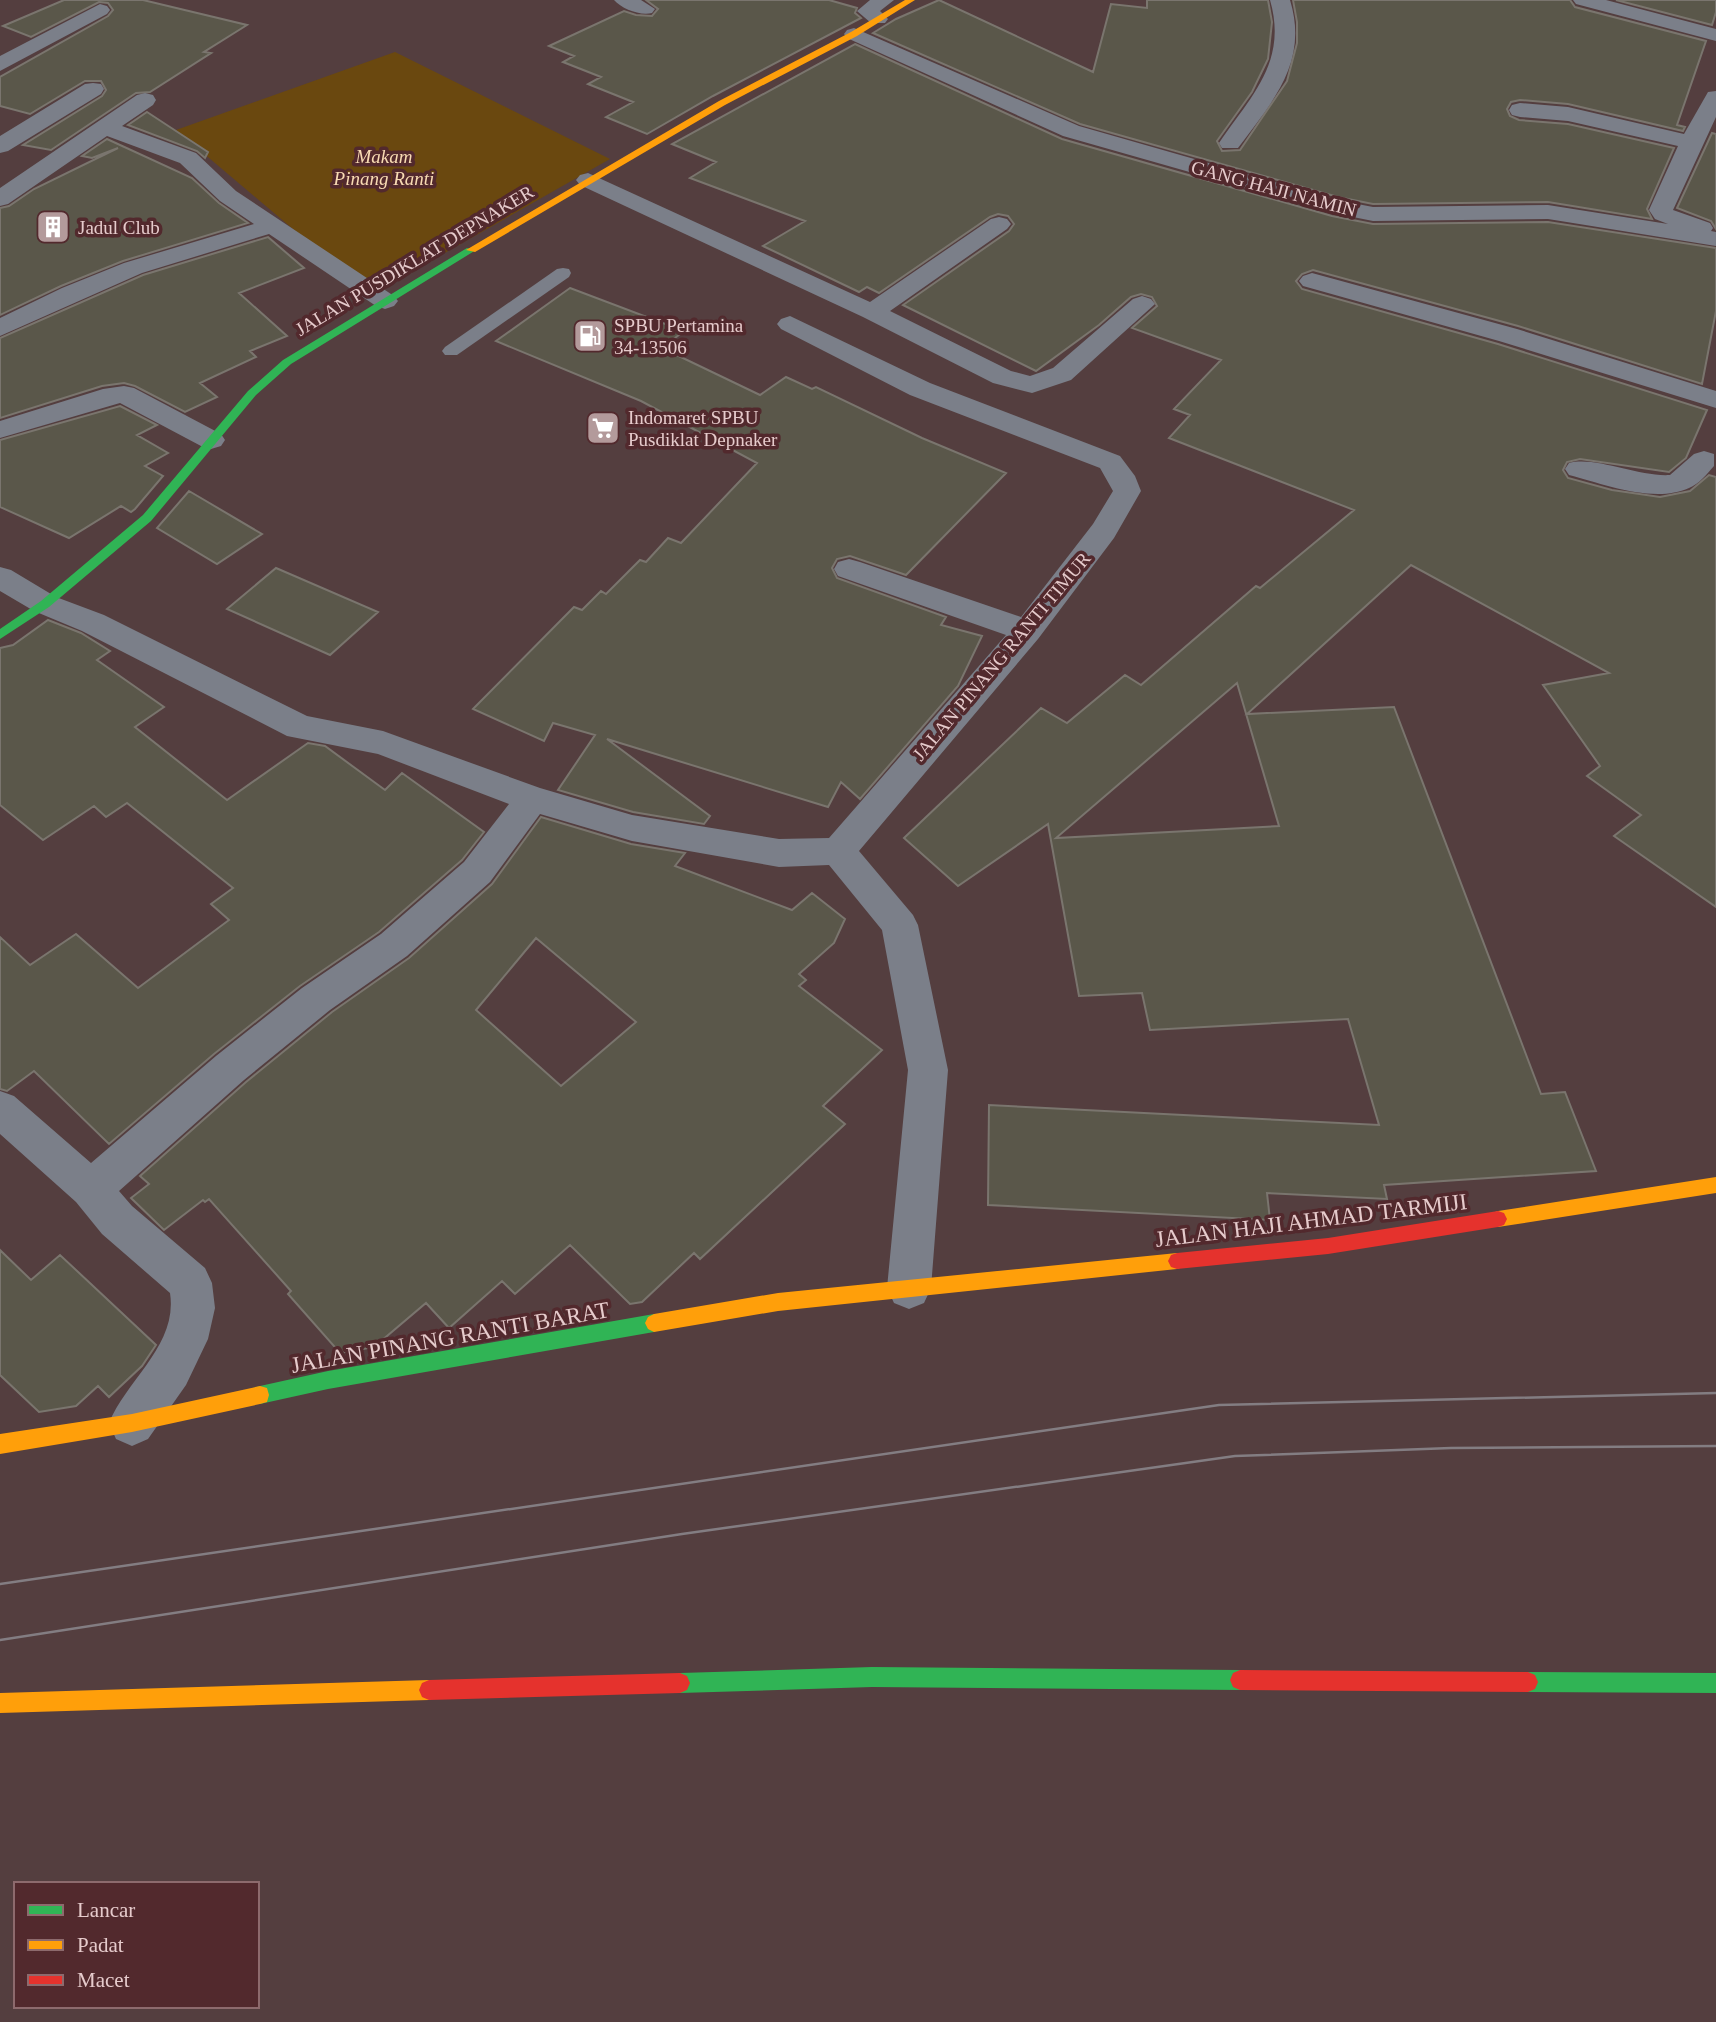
<svg xmlns="http://www.w3.org/2000/svg" width="1716" height="2022" font-family="Georgia,serif">
  <style>
    .green { fill: #6a480f }
    .building { fill: #5a574a; stroke: #7a756e; stroke-width: 2; fill-rule: evenodd }
    .lines { fill: none; stroke-linecap: round; stroke-linejoin: round }
    .lane { fill: #7b7f89; fill-rule: evenodd }
    .street { fill: #7b7f89; fill-rule: evenodd }
    .fast { fill: #30b455; fill-rule: evenodd }
    .slow { fill: #ff9f0a; fill-rule: evenodd }
    .jam { fill: #e5322d; fill-rule: evenodd }
    .tram { stroke: #837d82; stroke-width: 2.5 }
    .labels { text-anchor: middle; stroke-width: 7; stroke-linejoin: round; paint-order: stroke }
    .far-park-label { font-size: 19px; font-style: italic; fill: #f8dbb3; stroke: #52292d }
    .far-street-label { font-size: 19px; fill: #e6cbcc; stroke: #52292d }
    .far-poi-label { font-size: 19px; fill: #e6cbcc; stroke: #52292d; text-anchor: start }
    .street-label { font-size: 23px; fill: #e6cbcc; stroke: #52292d }
  </style>
  <rect width="100%" height="100%" fill="#543e3f"/>
  <path class="green" d="M 395,52 L 610,159 L 371,295 L 176,130 Z"/>
  <path class="building" d="M 64,0 L 143,0 L 247,25 L 204,52 L 211,53 L 150,92 L 136,93 L 51,150 L 23,145 L 102,96 L 106,90 L 101,81 L 85,81 L 30,114 L 0,106 L 0,77 L 108,16 L 113,10 L 108,3 L 99,2 L 31,37 L 3,26 Z
    M 646,0 L 829,0 L 857,8 L 855,13 L 861,18 L 713,96 L 647,134 L 606,117 L 633,102 L 588,84 L 601,77 L 563,62 L 574,56 L 549,46 L 624,11 L 636,15 L 652,16 L 658,9 Z
    M 939,0 L 1093,72 L 1111,4 L 1147,8 L 1147,0 L 1268,0 L 1272,22 L 1268,59 L 1252,92 L 1217,141 L 1222,151 L 1240,150 L 1287,81 L 1297,43 L 1297,22 L 1293,0 L 1570,0 L 1575,7 L 1706,41 L 1677,125 L 1685,127 L 1683,131 L 1568,104 L 1520,100 L 1511,102 L 1507,109 L 1510,116 L 1519,120 L 1568,124 L 1674,148 L 1647,209 L 1652,219 L 1548,202 L 1373,204 L 1338,197 L 1080,124 L 873,33 L 896,19 Z
    M 1616,0 L 1716,0 L 1716,12 L 1712,25 Z
    M 855,44 L 1062,139 L 1332,216 L 1373,224 L 1548,222 L 1716,248 L 1716,311 L 1702,384 L 1518,326 L 1313,270 L 1302,274 L 1296,281 L 1302,289 L 1498,344 L 1707,410 L 1686,458 L 1669,472 L 1580,459 L 1567,462 L 1563,470 L 1568,478 L 1612,490 L 1660,497 L 1690,491 L 1709,475 L 1716,477 L 1716,907 L 1614,836 L 1641,815 L 1587,776 L 1600,766 L 1543,685 L 1609,673 L 1411,565 L 1247,714 L 1394,707 L 1541,1094 L 1565,1092 L 1596,1171 L 1384,1185 L 1387,1199 L 1267,1193 L 1270,1220 L 988,1205 L 989,1105 L 1379,1125 L 1348,1019 L 1150,1030 L 1142,993 L 1079,996 L 1048,824 L 958,886 L 904,838 L 1041,708 L 1067,723 L 1125,675 L 1141,685 L 1256,586 L 1260,588 L 1354,510 L 1169,438 L 1190,415 L 1174,409 L 1221,360 L 1132,328 L 1157,306 L 1152,297 L 1141,294 L 1131,297 L 1099,325 L 1036,371 L 903,305 L 1009,231 L 1014,224 L 1008,216 L 998,214 L 990,217 L 879,293 L 867,287 L 859,292 L 763,246 L 805,221 L 690,178 L 716,162 L 672,144 ZM 1237,683 L 1279,826 L 1056,838 Z
    M 147,112 L 208,152 L 205,158 L 197,151 L 128,125 Z
    M 1712,133 L 1716,134 L 1716,229 L 1711,221 L 1677,208 Z
    M 107,139 L 192,178 L 219,203 L 248,223 L 123,261 L 61,286 L 0,315 L 0,208 L 9,206 L 34,189 L 118,148 L 92,158 L 82,156 Z
    M 268,237 L 304,268 L 239,293 L 287,336 L 250,351 L 256,357 L 200,383 L 217,397 L 185,412 L 135,386 L 124,383 L 102,386 L 0,418 L 0,338 L 143,275 Z
    M 570,288 L 684,331 L 662,348 L 760,395 L 786,377 L 812,389 L 816,387 L 922,438 L 1006,473 L 906,575 L 850,556 L 837,559 L 832,568 L 837,578 L 946,617 L 941,625 L 982,636 L 958,686 L 860,799 L 841,782 L 828,807 L 607,739 L 710,816 L 704,824 L 633,812 L 558,790 L 595,735 L 553,723 L 544,741 L 473,709 L 574,607 L 582,610 L 601,591 L 606,594 L 640,560 L 646,562 L 668,538 L 681,543 L 757,463 L 641,401 L 496,341 Z
    M 120,406 L 157,425 L 137,435 L 168,453 L 145,466 L 163,476 L 135,509 L 131,512 L 121,506 L 69,538 L 0,507 L 0,440 Z
    M 189,491 L 262,534 L 217,564 L 157,528 Z
    M 276,568 L 378,612 L 330,655 L 227,609 Z
    M 48,620 L 81,633 L 110,651 L 97,660 L 164,707 L 135,727 L 227,800 L 308,743 L 325,746 L 385,790 L 402,773 L 484,832 L 462,860 L 379,932 L 300,986 L 214,1054 L 109,1144 L 34,1071 L 7,1091 L 0,1089 L 0,937 L 30,965 L 76,934 L 138,988 L 229,920 L 211,904 L 233,888 L 127,803 L 106,817 L 94,806 L 43,840 L 0,805 L 0,648 L 13,645 Z
    M 541,817 L 631,844 L 685,853 L 675,866 L 792,910 L 812,893 L 845,919 L 834,943 L 799,974 L 806,980 L 799,986 L 882,1050 L 823,1106 L 845,1124 L 700,1259 L 694,1253 L 642,1302 L 630,1304 L 570,1245 L 515,1294 L 502,1281 L 449,1328 L 426,1303 L 374,1347 L 340,1353 L 288,1294 L 291,1291 L 209,1199 L 205,1202 L 203,1200 L 164,1230 L 131,1198 L 149,1184 L 140,1176 L 246,1082 L 332,1012 L 409,958 L 492,884 ZM 536,938 L 636,1022 L 561,1086 L 476,1010 Z
    M 0,1250 L 31,1280 L 60,1255 L 156,1345 L 142,1366 L 109,1397 L 98,1386 L 76,1406 L 39,1412 L 0,1375 Z"/>
  <g class="lines">
    <path class="lane" d="M 563,268 L 569,269 L 571,273 L 569,277 L 457,355 L 445,355 L 442,351 L 445,347 L 557,269 Z"/>
    <path class="street" d="M 614,0 L 641,0 L 655,9 L 652,13 C 640,16 622,9 614,0 Z
      M 870,0 L 894,0 L 880,11 L 888,19 L 885,23 L 871,23 L 857,11 Z
      M 1270,0 L 1290,0 C 1309,62 1273,101 1238,148 L 1222,148 L 1219,143 C 1251,96 1288,62 1270,0 Z
      M 1573,0 L 1606,0 L 1716,29 L 1716,41 L 1576,4 Z
      M 100,4 L 107,6 L 110,10 L 107,14 L 0,71 L 0,56 Z
      M 854,28 L 1079,126 L 1337,200 L 1373,207 L 1548,205 L 1668,224 L 1655,219 L 1649,210 L 1678,146 L 1568,121 L 1520,117 L 1512,115 L 1509,110 L 1512,105 L 1520,103 L 1568,107 L 1684,134 L 1708,92 L 1716,91 L 1716,117 L 1673,210 L 1710,223 L 1713,228 L 1711,231 L 1716,232 L 1716,246 L 1548,219 L 1373,221 L 1333,213 L 1063,136 L 847,38 L 844,34 L 847,30 Z
      M 93,83 L 101,84 L 104,89 L 101,94 L 8,151 L 0,153 L 0,136 L 85,84 Z
      M 145,93 L 153,95 L 156,100 L 153,105 L 122,126 L 196,153 L 236,191 L 394,296 L 398,301 L 394,306 L 385,309 L 376,306 L 269,234 L 142,273 L 0,336 L 0,318 L 62,288 L 124,263 L 254,224 L 220,201 L 180,163 L 107,136 L 8,204 L 0,206 L 0,188 L 137,95 Z
      M 588,173 L 870,302 L 991,219 L 999,217 L 1007,219 L 1011,224 L 1007,229 L 890,311 L 1011,371 L 1030,376 L 1053,368 L 1133,299 L 1142,296 L 1151,299 L 1155,304 L 1071,380 L 1032,393 L 993,383 L 863,317 L 580,185 L 576,180 L 580,175 Z
      M 1312,273 L 1517,329 L 1716,391 L 1716,408 L 1499,341 L 1303,286 L 1299,281 L 1303,276 Z
      M 790,316 L 930,383 L 1120,456 L 1135,476 L 1141,491 L 1114,538 L 1038,639 L 859,851 L 913,915 L 918,925 L 948,1070 L 931,1288 L 924,1303 L 909,1309 L 894,1303 L 887,1288 L 908,1070 L 882,930 L 829,865 L 779,867 L 632,841 L 540,814 L 490,882 L 407,956 L 330,1010 L 244,1080 L 119,1191 L 132,1206 L 205,1268 L 212,1283 L 215,1308 L 208,1339 L 186,1385 L 148,1439 L 132,1446 L 116,1439 L 109,1423 C 127,1379 178,1345 170,1293 L 102,1234 L 76,1202 L 0,1134 L 0,1091 L 14,1096 L 91,1163 L 216,1056 L 302,988 L 381,934 L 464,862 L 509,804 L 378,754 L 287,736 L 82,631 L 34,611 L 0,591 L 0,567 L 11,570 L 56,597 L 104,615 L 307,716 L 383,731 L 540,788 L 632,815 L 779,839 L 829,838 L 1006,635 L 838,576 L 834,569 L 838,562 L 849,559 L 860,562 L 1021,617 L 1093,524 L 1113,491 L 1100,468 L 910,395 L 781,329 L 777,324 L 781,319 Z
      M 124,386 L 134,388 L 221,434 L 225,440 L 221,446 L 211,449 L 201,446 L 120,403 L 0,438 L 0,421 L 103,389 Z
      M 1704,451 L 1714,454 L 1714,466 C 1707,474 1699,484 1689,488 C 1654,504 1604,484 1569,475 L 1565,469 L 1569,463 C 1596,456 1638,477 1670,475 L 1694,454 Z"/>
    <path class="fast" d="M 467,248 L 476,250 L 291,364 L 256,395 L 151,521 L 49,607 L 0,639 L 0,629 L 41,601 L 143,515 L 248,391 L 283,360 Z
      M 654,1314 L 660,1317 L 663,1323 L 660,1329 L 654,1332 L 328,1389 L 260,1404 L 253,1402 L 251,1395 L 253,1388 L 260,1386 L 328,1371 Z
      M 872,1667 L 1240,1670 L 1247,1673 L 1250,1680 L 1247,1687 L 1240,1690 L 872,1687 L 680,1693 L 673,1690 L 670,1683 L 673,1676 L 680,1673 Z
      M 1528,1672 L 1716,1673 L 1716,1693 L 1528,1692 L 1521,1689 L 1518,1682 L 1521,1675 Z"/>
    <path class="slow" d="M 905,0 L 915,0 L 857,36 L 725,105 L 475,252 L 466,250 L 719,101 L 851,32 Z
      M 1716,1177 L 1716,1193 L 1498,1227 L 1492,1225 L 1489,1219 L 1492,1213 L 1498,1211 Z
      M 1177,1253 L 1183,1255 L 1186,1261 L 1183,1267 L 1177,1269 L 778,1311 L 654,1332 L 648,1329 L 645,1323 L 648,1317 L 654,1314 L 778,1293 Z
      M 260,1386 L 267,1388 L 269,1395 L 267,1402 L 260,1404 L 132,1432 L 0,1454 L 0,1434 L 132,1414 Z
      M 429,1680 L 436,1683 L 439,1690 L 436,1697 L 429,1700 L 0,1713 L 0,1693 Z"/>
    <path class="jam" d="M 1498,1211 L 1504,1213 L 1507,1219 L 1504,1225 L 1498,1227 L 1328,1254 L 1177,1269 L 1171,1267 L 1168,1261 L 1171,1255 L 1177,1253 L 1328,1238 Z
      M 1240,1670 L 1528,1672 L 1535,1675 L 1538,1682 L 1535,1689 L 1528,1692 L 1240,1690 L 1233,1687 L 1230,1680 L 1233,1673 Z
      M 680,1673 L 687,1676 L 690,1683 L 687,1690 L 680,1693 L 429,1700 L 422,1697 L 419,1690 L 422,1683 L 429,1680 Z"/>
    <path class="tram" d="M 0,1584 L 1219,1405 L 1716,1393
      M 0,1640 L 682,1534 L 1235,1456 L 1451,1448 L 1716,1446"/>
  </g>
  <defs>
    <symbol id="building-square" viewBox="-11 -11 22 22"><rect x="-9" y="-9" width="18" height="18" rx="4" fill="#b39a9b" stroke="#52292d"/><path d="M-4-6H4V6H1V3H-1V6H-4ZM-2.5-4.3h1.7v1.8h-1.7ZM.8-4.3h1.7v1.8H.8ZM-2.5-1h1.7V.8h-1.7ZM.8-1h1.7V.8H.8Z" fill="#fff"/></symbol>
    <symbol id="fuel-square" viewBox="-11 -11 22 22"><rect x="-9" y="-9" width="18" height="18" rx="4" fill="#b39a9b" stroke="#52292d"/><path d="M-5.5-6h7V0h2V4h1.3V-2.5L3-4.5l.8-.8L6-3V5H2.5V1h-1V6h-7ZM-4.2-4.7v3.2H.2V-4.7Z" fill="#fff"/></symbol>
    <symbol id="supermarket-square" viewBox="-11 -11 22 22"><rect x="-9" y="-9" width="18" height="18" rx="4" fill="#b39a9b" stroke="#52292d"/><path d="M-6-5.5h2.5l.6 2H6L4.5 2H-2.5L-4.4-4H-6ZM-1.5 3.2a1.3 1.3 0 1 0 .1 0ZM3 3.2a1.3 1.3 0 1 0 .1 0Z" fill="#fff"/></symbol>
  </defs>
  <g fill-rule="evenodd">
    <use href="#building-square" x="34" y="208" width="38" height="38"/>
    <use href="#fuel-square" x="571" y="317" width="38" height="38"/>
    <use href="#supermarket-square" x="584" y="409" width="38" height="38"/>
  </g>
  <g class="labels">
    <g class="far-park-label">
      <text x="384" y="163">Makam<tspan x="384" dy="22">Pinang Ranti</tspan></text>
    </g>
    <g class="far-street-label">
      <text transform="translate(1274 188) rotate(15)" y="7">GANG HAJI NAMIN</text>
      <text transform="translate(414 260) rotate(-31)" y="7">JALAN PUSDIKLAT DEPNAKER</text>
      <text transform="translate(1001 656) rotate(-50)" y="7">JALAN PINANG RANTI TIMUR</text>
    </g>
    <g class="far-poi-label">
      <text x="78" y="234">Jadul Club</text>
      <text x="614" y="332">SPBU Pertamina<tspan x="614" dy="22">34-13506</tspan></text>
      <text x="628" y="424">Indomaret SPBU<tspan x="628" dy="22">Pusdiklat Depnaker</tspan></text>
    </g>
    <g class="street-label">
      <text transform="translate(1311 1220) rotate(-7)" y="8">JALAN HAJI AHMAD TARMIJI</text>
      <text transform="translate(450 1337) rotate(-10)" y="8">JALAN PINANG RANTI BARAT</text>
    </g>
  </g>
  <rect x="14" y="1882" width="245" height="126" fill="#52292d" stroke="#8d6a6d" stroke-width="2"/>
  <rect x="28" y="1905" width="35" height="10" fill="#30b455" stroke="#8d6a6d" stroke-width="2"/>
  <text x="77" y="1917" font-size="21" fill="#e6cbcc">Lancar</text>
  <rect x="28" y="1940" width="35" height="10" fill="#ff9f0a" stroke="#8d6a6d" stroke-width="2"/>
  <text x="77" y="1952" font-size="21" fill="#e6cbcc">Padat</text>
  <rect x="28" y="1975" width="35" height="10" fill="#e5322d" stroke="#8d6a6d" stroke-width="2"/>
  <text x="77" y="1987" font-size="21" fill="#e6cbcc">Macet</text>
</svg>
